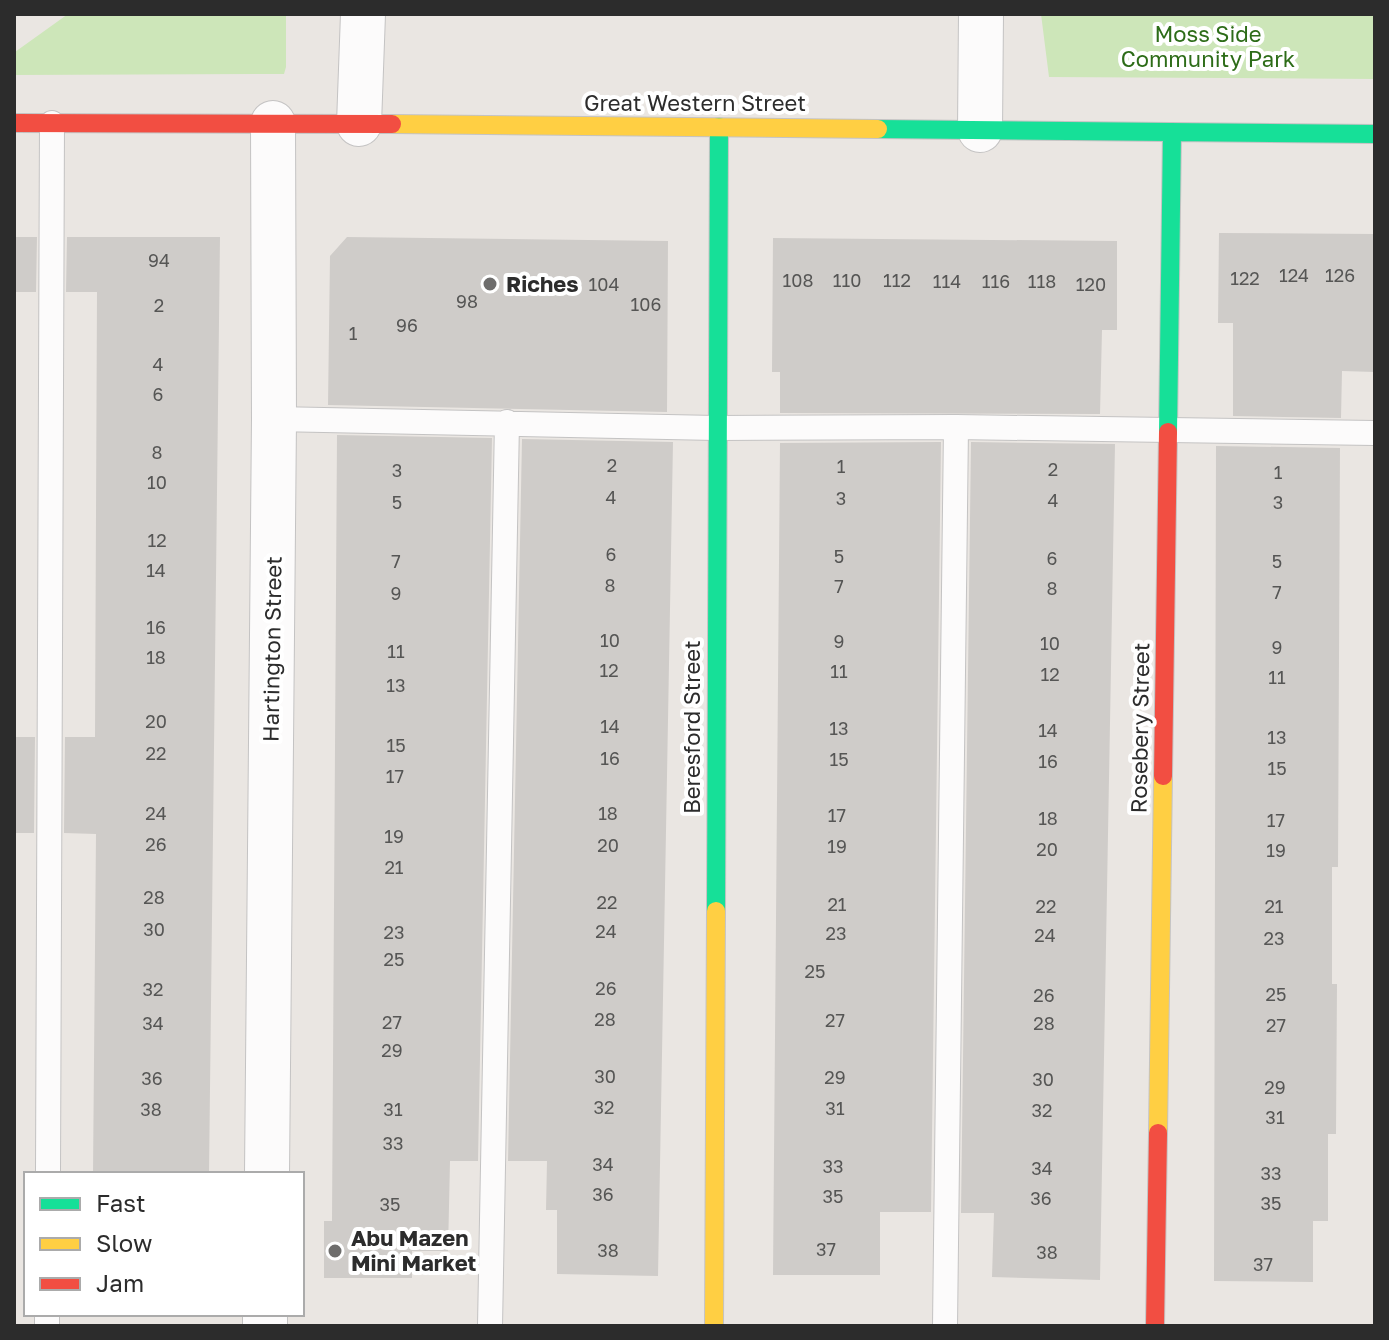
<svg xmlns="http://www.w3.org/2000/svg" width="1389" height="1340" font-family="'Golos Text',sans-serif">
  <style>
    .green { fill: #cde6b9 }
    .building { fill: #cfccc9 }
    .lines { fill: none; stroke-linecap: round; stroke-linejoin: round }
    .lane-casing { stroke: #c4c3c3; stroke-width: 26 }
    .street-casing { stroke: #c4c3c3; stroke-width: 46 }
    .fast-casing { stroke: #c4c3c3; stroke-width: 20 }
    .slow-casing { stroke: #c4c3c3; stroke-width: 20 }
    .jam-casing { stroke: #c4c3c3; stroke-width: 20 }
    .lane { stroke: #fcfbfb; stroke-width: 24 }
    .street { stroke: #fcfbfb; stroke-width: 44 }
    .fast { stroke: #16e098; stroke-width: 18 }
    .slow { stroke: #ffcf43; stroke-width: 18 }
    .jam { stroke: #f24e42; stroke-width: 18 }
    .poi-dot { fill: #6e6d6c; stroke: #fff; stroke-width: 3 }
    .labels { text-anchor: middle; stroke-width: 8; stroke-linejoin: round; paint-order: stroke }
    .number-label { font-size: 18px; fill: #565655 }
    .park-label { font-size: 22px; fill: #2d6c18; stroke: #fff }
    .street-label { font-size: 22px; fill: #2c2c2c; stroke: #fff }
    .poi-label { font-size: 22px; font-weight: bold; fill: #2c2c2c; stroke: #fff; text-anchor: start }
  </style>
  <rect width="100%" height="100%" fill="#eae6e2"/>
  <path class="green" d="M 68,14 L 286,14 L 286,67 L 284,74 L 15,75 L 15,52 Z
    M 1041,14 L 1375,14 L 1375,79 L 1049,77 Z"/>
  <path class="building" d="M 1219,233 L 1375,234 L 1375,372 L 1342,371 L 1341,418 L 1233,416 L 1233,323 L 1218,323 Z
    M 14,237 L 37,237 L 36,292 L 14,292 Z
    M 67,237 L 220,237 L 209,1174 L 93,1174 L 96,834 L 64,833 L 65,737 L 95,737 L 97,292 L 66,292 Z
    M 347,237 L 668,241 L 667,412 L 328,405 L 330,256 Z
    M 773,238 L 1117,241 L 1117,330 L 1102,330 L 1100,414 L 780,413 L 780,372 L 772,372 Z
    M 337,435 L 492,438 L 478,1161 L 450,1161 L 448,1251 L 412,1251 L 412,1278 L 324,1278 L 324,1221 L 332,1221 Z
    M 522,439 L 673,442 L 658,1276 L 557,1274 L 557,1210 L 546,1210 L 547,1161 L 508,1161 Z
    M 941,442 L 931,1212 L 880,1212 L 880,1275 L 773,1275 L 780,443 Z
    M 971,442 L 1115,444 L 1100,1280 L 992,1277 L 994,1213 L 961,1213 Z
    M 1216,446 L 1340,448 L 1338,867 L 1332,867 L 1332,984 L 1337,984 L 1336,1134 L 1328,1134 L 1328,1221 L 1313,1221 L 1313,1282 L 1214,1281 Z
    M 14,737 L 35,737 L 34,833 L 14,833 Z"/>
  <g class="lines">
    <defs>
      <path id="lane" d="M 274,419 L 716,428 L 956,427 L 1375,433
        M 48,1174 L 52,123
        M 47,1314 L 47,1326
        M 490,1326 L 507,422
        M 945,1326 L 956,427"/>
      <path id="street" d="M 359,124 L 363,14
        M 980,130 L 981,14
        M 267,1174 L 274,419 L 273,123
        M 265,1326 L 265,1314"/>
      <path id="fast" d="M 878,129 L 1375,134
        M 1168,432 L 1172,132
        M 716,911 L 719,127"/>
      <path id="slow" d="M 392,124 L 878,129
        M 1158,1133 L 1163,776
        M 714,1326 L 716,911"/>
      <path id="jam" d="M 14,123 L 392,124
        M 1163,776 L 1168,432
        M 1155,1326 L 1158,1133"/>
    </defs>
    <use href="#lane" class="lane-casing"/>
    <use href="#street" class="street-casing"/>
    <use href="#fast" class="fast-casing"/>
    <use href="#slow" class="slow-casing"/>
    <use href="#jam" class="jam-casing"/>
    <use href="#lane" class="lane"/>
    <use href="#street" class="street"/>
    <use href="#fast" class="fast"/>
    <use href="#slow" class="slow"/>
    <use href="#jam" class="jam"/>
  </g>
  <g class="poi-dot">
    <circle cx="490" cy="284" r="8"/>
    <circle cx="335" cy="1251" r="8"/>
  </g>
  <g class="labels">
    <g class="number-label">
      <text x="159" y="267">94</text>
      <text x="1294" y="282">124</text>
      <text x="1340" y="282">126</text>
      <text x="1245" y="285">122</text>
      <text x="798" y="287">108</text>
      <text x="847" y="287">110</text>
      <text x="897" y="287">112</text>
      <text x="947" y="288">114</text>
      <text x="996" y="288">116</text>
      <text x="1042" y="288">118</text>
      <text x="604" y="291">104</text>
      <text x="1091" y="291">120</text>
      <text x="467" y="308">98</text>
      <text x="646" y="311">106</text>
      <text x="159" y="312">2</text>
      <text x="407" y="332">96</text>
      <text x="353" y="340">1</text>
      <text x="158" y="371">4</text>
      <text x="158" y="401">6</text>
      <text x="157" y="459">8</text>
      <text x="612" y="472">2</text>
      <text x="841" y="473">1</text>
      <text x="1053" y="476">2</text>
      <text x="397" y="477">3</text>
      <text x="1278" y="479">1</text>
      <text x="157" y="489">10</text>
      <text x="611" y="504">4</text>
      <text x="841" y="505">3</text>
      <text x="1053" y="507">4</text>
      <text x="397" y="509">5</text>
      <text x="1278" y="509">3</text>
      <text x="157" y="547">12</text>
      <text x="611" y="561">6</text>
      <text x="839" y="563">5</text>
      <text x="1052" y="565">6</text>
      <text x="396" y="568">7</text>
      <text x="1277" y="568">5</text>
      <text x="156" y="577">14</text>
      <text x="610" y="592">8</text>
      <text x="839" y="593">7</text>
      <text x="1052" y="595">8</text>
      <text x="1277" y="599">7</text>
      <text x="396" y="600">9</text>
      <text x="156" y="634">16</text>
      <text x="610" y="647">10</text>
      <text x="839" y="648">9</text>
      <text x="1050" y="650">10</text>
      <text x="1277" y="654">9</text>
      <text x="396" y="658">11</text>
      <text x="156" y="664">18</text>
      <text x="609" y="677">12</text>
      <text x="839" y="678">11</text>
      <text x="1050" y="681">12</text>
      <text x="1277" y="684">11</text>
      <text x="396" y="692">13</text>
      <text x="156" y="728">20</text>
      <text x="610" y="733">14</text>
      <text x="839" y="735">13</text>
      <text x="1048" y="737">14</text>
      <text x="1277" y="744">13</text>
      <text x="396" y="752">15</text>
      <text x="156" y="760">22</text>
      <text x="610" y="765">16</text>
      <text x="839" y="766">15</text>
      <text x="1048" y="768">16</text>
      <text x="1277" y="775">15</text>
      <text x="395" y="783">17</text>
      <text x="156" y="820">24</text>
      <text x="608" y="820">18</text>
      <text x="837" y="822">17</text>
      <text x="1048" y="825">18</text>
      <text x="1276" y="827">17</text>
      <text x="394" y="843">19</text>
      <text x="156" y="851">26</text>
      <text x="608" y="852">20</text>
      <text x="837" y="853">19</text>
      <text x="1047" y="856">20</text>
      <text x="1276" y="857">19</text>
      <text x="394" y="874">21</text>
      <text x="154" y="904">28</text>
      <text x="607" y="909">22</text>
      <text x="837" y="911">21</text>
      <text x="1046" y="913">22</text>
      <text x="1274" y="913">21</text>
      <text x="154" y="936">30</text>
      <text x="606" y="938">24</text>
      <text x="394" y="939">23</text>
      <text x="836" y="940">23</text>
      <text x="1045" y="942">24</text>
      <text x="1274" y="945">23</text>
      <text x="394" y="966">25</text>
      <text x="815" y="978">25</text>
      <text x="606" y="995">26</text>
      <text x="153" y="996">32</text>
      <text x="1276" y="1001">25</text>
      <text x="1044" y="1002">26</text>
      <text x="605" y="1026">28</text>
      <text x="835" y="1027">27</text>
      <text x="392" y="1029">27</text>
      <text x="153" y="1030">34</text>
      <text x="1044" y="1030">28</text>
      <text x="1276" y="1032">27</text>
      <text x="392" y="1057">29</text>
      <text x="605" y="1083">30</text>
      <text x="835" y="1084">29</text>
      <text x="152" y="1085">36</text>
      <text x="1043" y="1086">30</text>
      <text x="1275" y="1094">29</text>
      <text x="604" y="1114">32</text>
      <text x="835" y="1115">31</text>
      <text x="151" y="1116">38</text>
      <text x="393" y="1116">31</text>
      <text x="1042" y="1117">32</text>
      <text x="1275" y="1124">31</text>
      <text x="393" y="1150">33</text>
      <text x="603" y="1171">34</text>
      <text x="833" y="1173">33</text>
      <text x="1042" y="1175">34</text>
      <text x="1271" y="1180">33</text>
      <text x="603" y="1201">36</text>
      <text x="833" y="1203">35</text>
      <text x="1041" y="1205">36</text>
      <text x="1271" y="1210">35</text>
      <text x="390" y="1211">35</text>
      <text x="826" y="1256">37</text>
      <text x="608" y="1257">38</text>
      <text x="1047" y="1259">38</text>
      <text x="1263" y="1271">37</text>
    </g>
    <g class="park-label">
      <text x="1208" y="42">Moss Side<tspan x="1208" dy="25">Community Park</tspan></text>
    </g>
    <g class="street-label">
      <text x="695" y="111">Great Western Street</text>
      <text transform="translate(272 649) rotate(-89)" y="8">Hartington Street</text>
      <text transform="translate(692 727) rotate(-90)" y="8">Beresford Street</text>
      <text transform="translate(1140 728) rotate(-89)" y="8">Rosebery Street</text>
    </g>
    <g class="poi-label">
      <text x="506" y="292">Riches</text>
      <text x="351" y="1246">Abu Mazen<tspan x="351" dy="25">Mini Market</tspan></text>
    </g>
  </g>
  <rect width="1389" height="1340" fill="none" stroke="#2c2c2c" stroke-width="32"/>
  <rect x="24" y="1172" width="280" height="144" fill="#ffffff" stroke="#ababab" stroke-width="2"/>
  <rect x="40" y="1198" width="40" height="12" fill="#16e098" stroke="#ababab" stroke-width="2"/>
  <text x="96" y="1212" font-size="24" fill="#2c2c2c">Fast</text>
  <rect x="40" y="1238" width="40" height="12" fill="#ffcf43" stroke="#ababab" stroke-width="2"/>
  <text x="96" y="1252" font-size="24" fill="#2c2c2c">Slow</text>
  <rect x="40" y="1278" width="40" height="12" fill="#f24e42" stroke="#ababab" stroke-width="2"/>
  <text x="96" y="1292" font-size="24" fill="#2c2c2c">Jam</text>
</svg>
